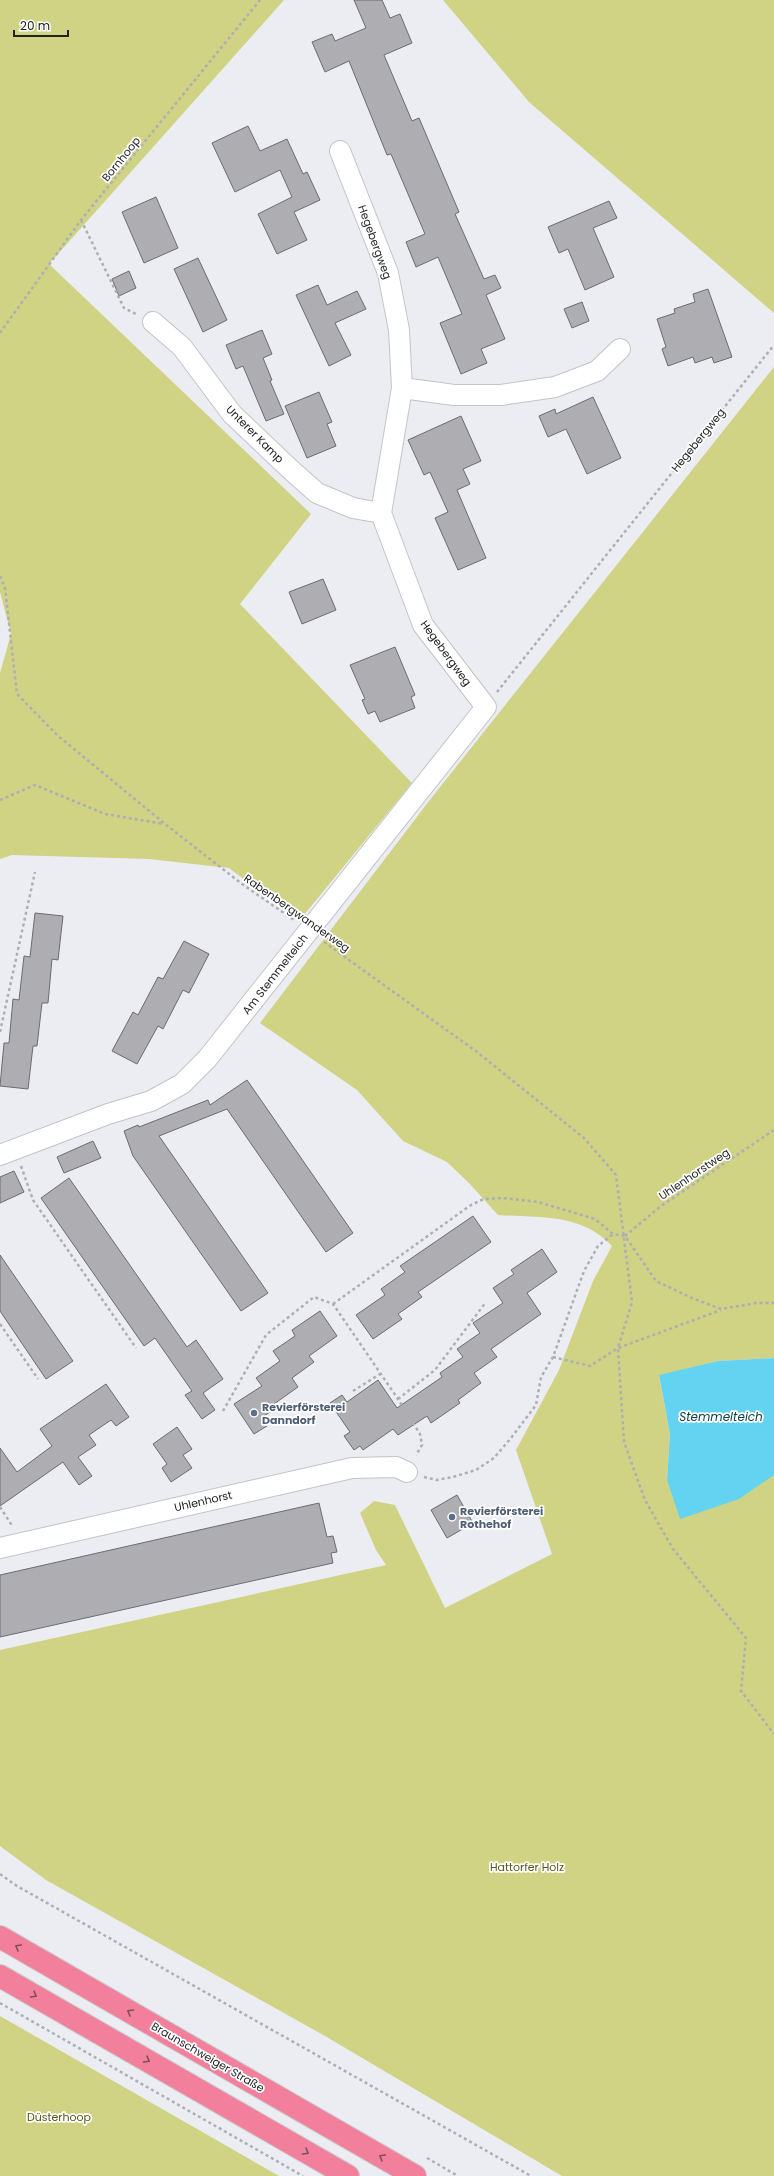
<svg xmlns="http://www.w3.org/2000/svg" width="774" height="2176" font-family="Poppins,sans-serif">
  <style>
    .green { fill: #cfd383 }
    .water { fill: #63d3f1 }
    .building { fill: #aeadb1; stroke: #6c6b6f }
    .lines { fill: none; stroke-linecap: round; stroke-linejoin: round }
    .minor-casing { stroke: #c3c4c9; stroke-width: 22 }
    .trunk-casing { stroke: #cacacb; stroke-width: 24 }
    .path { stroke: #adafb3; stroke-width: 2.5; stroke-dasharray: 3 3; stroke-linecap: butt }
    .minor { stroke: #fff; stroke-width: 20 }
    .trunk { stroke: #f2809c; stroke-width: 22 }
    .oneway { stroke: #804d5b }
    .service-dot { fill: #5c6f8a; stroke: #fff; stroke-width: 1.5 }
    .labels { text-anchor: middle; stroke-width: 3.5; stroke-linejoin: round; paint-order: stroke }
    .street-label { font-size: 11px; fill: #222325; stroke: #fff }
    .service-label { font-size: 11px; font-weight: bold; fill: #4e5e75; stroke: #fff; text-anchor: start }
    .park-label { font-size: 11px; fill: #565718; stroke: #fff }
    .water-label { font-size: 12px; font-style: italic; fill: #093e4a; stroke: #fff }
  </style>
  <rect width="100%" height="100%" fill="#ebedf2"/>
  <path class="green" d="M 0,0 L 284,0 L 49,264 L 311,514 L 240,604 L 412,783 L 299,921 L 229,868 L 149,859 L 12,855 L 0,859 L 0,673 L 11,634 L 0,592 Z
    M 443,0 L 774,0 L 774,313 L 529,102 Z
    M 774,367 L 774,1358 L 718,1361 L 659,1376 L 670,1434 L 667,1480 L 774,1475 L 774,2176 L 562,2176 L 325,2036 L 46,1880 L 0,1846 L 0,1650 L 386,1565 L 376,1550 L 360,1513 L 374,1501 L 395,1505 L 445,1608 L 552,1554 L 516,1450 L 559,1370 L 593,1281 L 612,1246 C 581,1213 539,1218 498,1215 L 469,1183 L 447,1162 L 403,1141 L 357,1090 L 260,1023 L 429,801 Z
    M 0,2016 L 279,2176 L 0,2176 Z"/>
  <path class="water" d="M 774,1358 L 774,1475 L 739,1499 L 680,1519 L 667,1480 L 670,1434 L 659,1375 L 718,1361 Z"/>
  <path class="building" d="M 354,0 L 382,0 L 390,18 L 400,14 L 412,43 L 384,55 L 412,121 L 419,118 L 459,212 L 455,214 L 484,279 L 495,275 L 501,288 L 486,295 L 505,339 L 481,349 L 487,363 L 461,374 L 440,323 L 462,314 L 438,257 L 416,267 L 406,242 L 425,234 L 391,154 L 387,155 L 349,61 L 325,72 L 312,42 L 332,34 L 335,41 L 366,28 Z
    M 248,126 L 260,151 L 287,139 L 303,174 L 307,172 L 320,200 L 294,212 L 307,240 L 277,254 L 258,214 L 292,197 L 280,170 L 235,192 L 212,143 Z
    M 156,197 L 178,248 L 144,263 L 122,212 Z
    M 609,201 L 617,218 L 593,228 L 614,277 L 585,290 L 568,249 L 559,253 L 548,227 Z
    M 198,258 L 227,320 L 203,332 L 174,269 Z
    M 129,271 L 136,288 L 119,296 L 112,279 Z
    M 318,285 L 327,305 L 357,291 L 366,309 L 335,323 L 351,355 L 329,366 L 296,295 Z
    M 708,289 L 732,357 L 714,363 L 712,357 L 695,363 L 693,357 L 668,366 L 662,349 L 666,347 L 657,319 L 675,313 L 674,309 L 695,302 L 693,294 Z
    M 582,302 L 589,321 L 572,328 L 564,309 Z
    M 262,330 L 272,354 L 263,358 L 272,380 L 270,381 L 284,414 L 266,421 L 243,366 L 236,369 L 226,345 Z
    M 319,392 L 332,422 L 327,424 L 336,446 L 307,458 L 285,406 Z
    M 593,397 L 621,458 L 587,474 L 566,429 L 548,437 L 539,416 L 555,409 L 556,414 Z
    M 461,416 L 481,461 L 463,469 L 470,484 L 457,490 L 486,558 L 458,570 L 435,518 L 448,512 L 430,472 L 424,475 L 408,440 Z
    M 323,579 L 336,610 L 302,624 L 289,592 Z
    M 395,647 L 415,695 L 411,697 L 415,708 L 380,722 L 375,711 L 368,714 L 362,700 L 365,699 L 350,665 Z
    M 35,913 L 63,916 L 58,960 L 52,959 L 48,1003 L 42,1003 L 37,1046 L 33,1046 L 28,1089 L 0,1086 L 4,1043 L 9,1043 L 13,999 L 19,1000 L 24,956 L 30,957 Z
    M 184,941 L 209,954 L 189,993 L 183,990 L 163,1029 L 158,1026 L 137,1064 L 112,1051 L 133,1012 L 138,1015 L 158,977 L 163,979 Z
    M 247,1080 L 353,1233 L 326,1252 L 227,1109 L 159,1136 L 268,1293 L 241,1311 L 133,1156 L 124,1131 L 138,1125 L 139,1127 L 208,1100 L 210,1105 Z
    M 93,1141 L 101,1158 L 64,1173 L 57,1157 Z
    M 14,1171 L 24,1192 L 0,1203 L 0,1177 Z
    M 69,1178 L 187,1347 L 196,1340 L 223,1379 L 203,1393 L 215,1410 L 202,1419 L 185,1395 L 192,1391 L 155,1338 L 144,1346 L 41,1198 Z
    M 473,1216 L 491,1242 L 418,1292 L 422,1297 L 398,1314 L 402,1319 L 373,1339 L 356,1315 L 385,1295 L 381,1289 L 405,1272 L 400,1266 Z
    M 542,1249 L 557,1272 L 527,1293 L 541,1314 L 491,1349 L 497,1357 L 474,1373 L 481,1383 L 458,1400 L 460,1403 L 431,1423 L 427,1416 L 398,1435 L 393,1429 L 363,1450 L 360,1446 L 354,1450 L 344,1436 L 350,1432 L 330,1403 L 342,1395 L 347,1402 L 378,1380 L 397,1408 L 442,1377 L 440,1373 L 463,1357 L 457,1349 L 480,1333 L 473,1323 L 503,1303 L 493,1288 L 514,1274 L 511,1270 Z
    M 0,1255 L 73,1361 L 46,1379 L 0,1311 Z
    M 320,1311 L 337,1336 L 309,1356 L 314,1362 L 292,1378 L 298,1387 L 274,1404 L 276,1408 L 261,1418 L 267,1426 L 254,1434 L 234,1404 L 262,1386 L 256,1378 L 280,1361 L 273,1351 L 295,1336 L 292,1330 Z
    M 106,1384 L 129,1417 L 116,1426 L 111,1420 L 89,1435 L 96,1445 L 78,1457 L 92,1476 L 79,1485 L 63,1462 L 0,1506 L 0,1448 L 17,1472 L 52,1446 L 40,1429 Z
    M 177,1427 L 192,1449 L 183,1455 L 192,1468 L 171,1482 L 162,1468 L 167,1464 L 153,1444 Z
    M 457,1495 L 473,1523 L 447,1538 L 431,1510 Z
    M 319,1503 L 327,1537 L 333,1536 L 337,1552 L 331,1553 L 333,1563 L 0,1637 L 0,1575 Z"/>
  <g class="lines">
    <defs>
      <path id="minor" d="M 153,322 L 182,347 L 232,414 L 291,470 L 317,493 L 353,508 L 381,513
        M 402,388 L 454,395 L 501,395 L 555,387 L 597,371 L 620,349
        M 0,1155 L 108,1114 L 151,1101 L 182,1084 L 207,1059 L 486,707 L 423,625 L 381,513 L 402,388 L 399,330 L 388,273 L 340,151
        M 0,1548 L 352,1468 L 396,1467 L 407,1472"/>
      <path id="trunk" d="M 0,1937 L 415,2176
        M 0,1976 L 348,2176"/>
    </defs>
    <use href="#minor" class="minor-casing"/>
    <use href="#trunk" class="trunk-casing"/>
    <path class="path" d="M 81,220 L 124,308 L 136,314
      M 0,333 L 81,220 L 260,0
      M 0,576 L 5,588 L 17,694 L 57,735 L 165,824 L 242,884 L 294,920
      M 497,692 L 774,345
      M 0,800 L 35,785 L 105,814 L 164,824
      M 324,942 L 477,1052 L 584,1138 L 616,1175 L 632,1302 L 618,1348 L 624,1442 L 645,1500 L 673,1549 L 746,1638 L 741,1691 L 774,1734
      M 0,1032 L 35,872
      M 21,1166 L 33,1200 L 136,1348
      M 625,1236 L 661,1206 L 774,1130
      M 333,1304 L 471,1205 L 484,1199 L 502,1198 L 538,1202 L 595,1219 L 613,1234 L 625,1236 L 656,1281 L 692,1298 L 721,1309 L 756,1303 L 774,1303
      M 0,1324 L 38,1379
      M 553,1357 L 590,1366 L 618,1348 L 721,1310
      M 353,1391 L 380,1374
      M 398,1399 L 435,1370 L 486,1302
      M 223,1411 L 266,1335 L 314,1297 L 333,1304 L 398,1399 L 420,1434 L 422,1445 L 416,1455
      M 424,1477 L 437,1480 L 453,1477 L 476,1470 L 494,1458 L 511,1438 L 536,1405 L 541,1377 L 553,1357 L 584,1271 L 598,1246 L 613,1234
      M 0,1507 L 13,1527
      M 0,1874 L 17,1886 L 531,2176
      M 0,2003 L 303,2176
      M 427,2158 L 458,2176"/>
    <use href="#minor" class="minor"/>
    <use href="#trunk" class="trunk"/>
  </g>
  <defs><path id="oneway-chevron" d="M-2-3.5L2.5 0L-2 3.5" fill="none" stroke-width="1.6" stroke-linecap="round" stroke-linejoin="round"/></defs>
  <g class="oneway">
    <use href="#oneway-chevron" transform="translate(18 1947) rotate(-150)"/>
    <use href="#oneway-chevron" transform="translate(34 1995) rotate(30)"/>
    <use href="#oneway-chevron" transform="translate(130 2012) rotate(-150)"/>
    <use href="#oneway-chevron" transform="translate(147 2060) rotate(30)"/>
    <use href="#oneway-chevron" transform="translate(306 2152) rotate(30)"/>
    <use href="#oneway-chevron" transform="translate(382 2157) rotate(-150)"/>
  </g>
  <g class="service-dot">
    <circle cx="254" cy="1413" r="4"/>
    <circle cx="452" cy="1517" r="4"/>
  </g>
  <g class="labels">
    <g class="street-label">
      <text transform="translate(121 159) rotate(-51)" y="4">Bornhoop</text>
      <text transform="translate(375 242) rotate(70)" y="4">Hegebergweg</text>
      <text transform="translate(255 434) rotate(45)" y="4">Unterer Kamp</text>
      <text transform="translate(698 440) rotate(-51)" y="4">Hegebergweg</text>
      <text transform="translate(446 653) rotate(54)" y="4">Hegebergweg</text>
      <text transform="translate(297 913) rotate(35)" y="4">Rabenbergwanderweg</text>
      <text transform="translate(275 974) rotate(-52)" y="4">Am Stemmelteich</text>
      <text transform="translate(694 1174) rotate(-34)" y="4">Uhlenhorstweg</text>
      <text transform="translate(203 1501) rotate(-13)" y="4">Uhlenhorst</text>
      <text transform="translate(208 2057) rotate(30)" y="4">Braunschweiger Straße</text>
    </g>
    <g class="service-label">
      <text x="262" y="1411">Revierförsterei<tspan x="262" dy="13">Danndorf</tspan></text>
      <text x="460" y="1515">Revierförsterei<tspan x="460" dy="13">Rothehof</tspan></text>
    </g>
    <g class="park-label">
      <text x="527" y="1871">Hattorfer Holz</text>
      <text x="59" y="2121">Düsterhoop</text>
    </g>
    <g class="water-label">
      <text x="721" y="1421">Stemmelteich</text>
    </g>
  </g>
  <path d="M14 30v6h54v-6" fill="none" stroke="#222325" stroke-width="2"/>
  <text x="20" y="30" font-size="12" fill="#222325" stroke="#ffffff" stroke-width="3" paint-order="stroke">20 m</text>
</svg>
